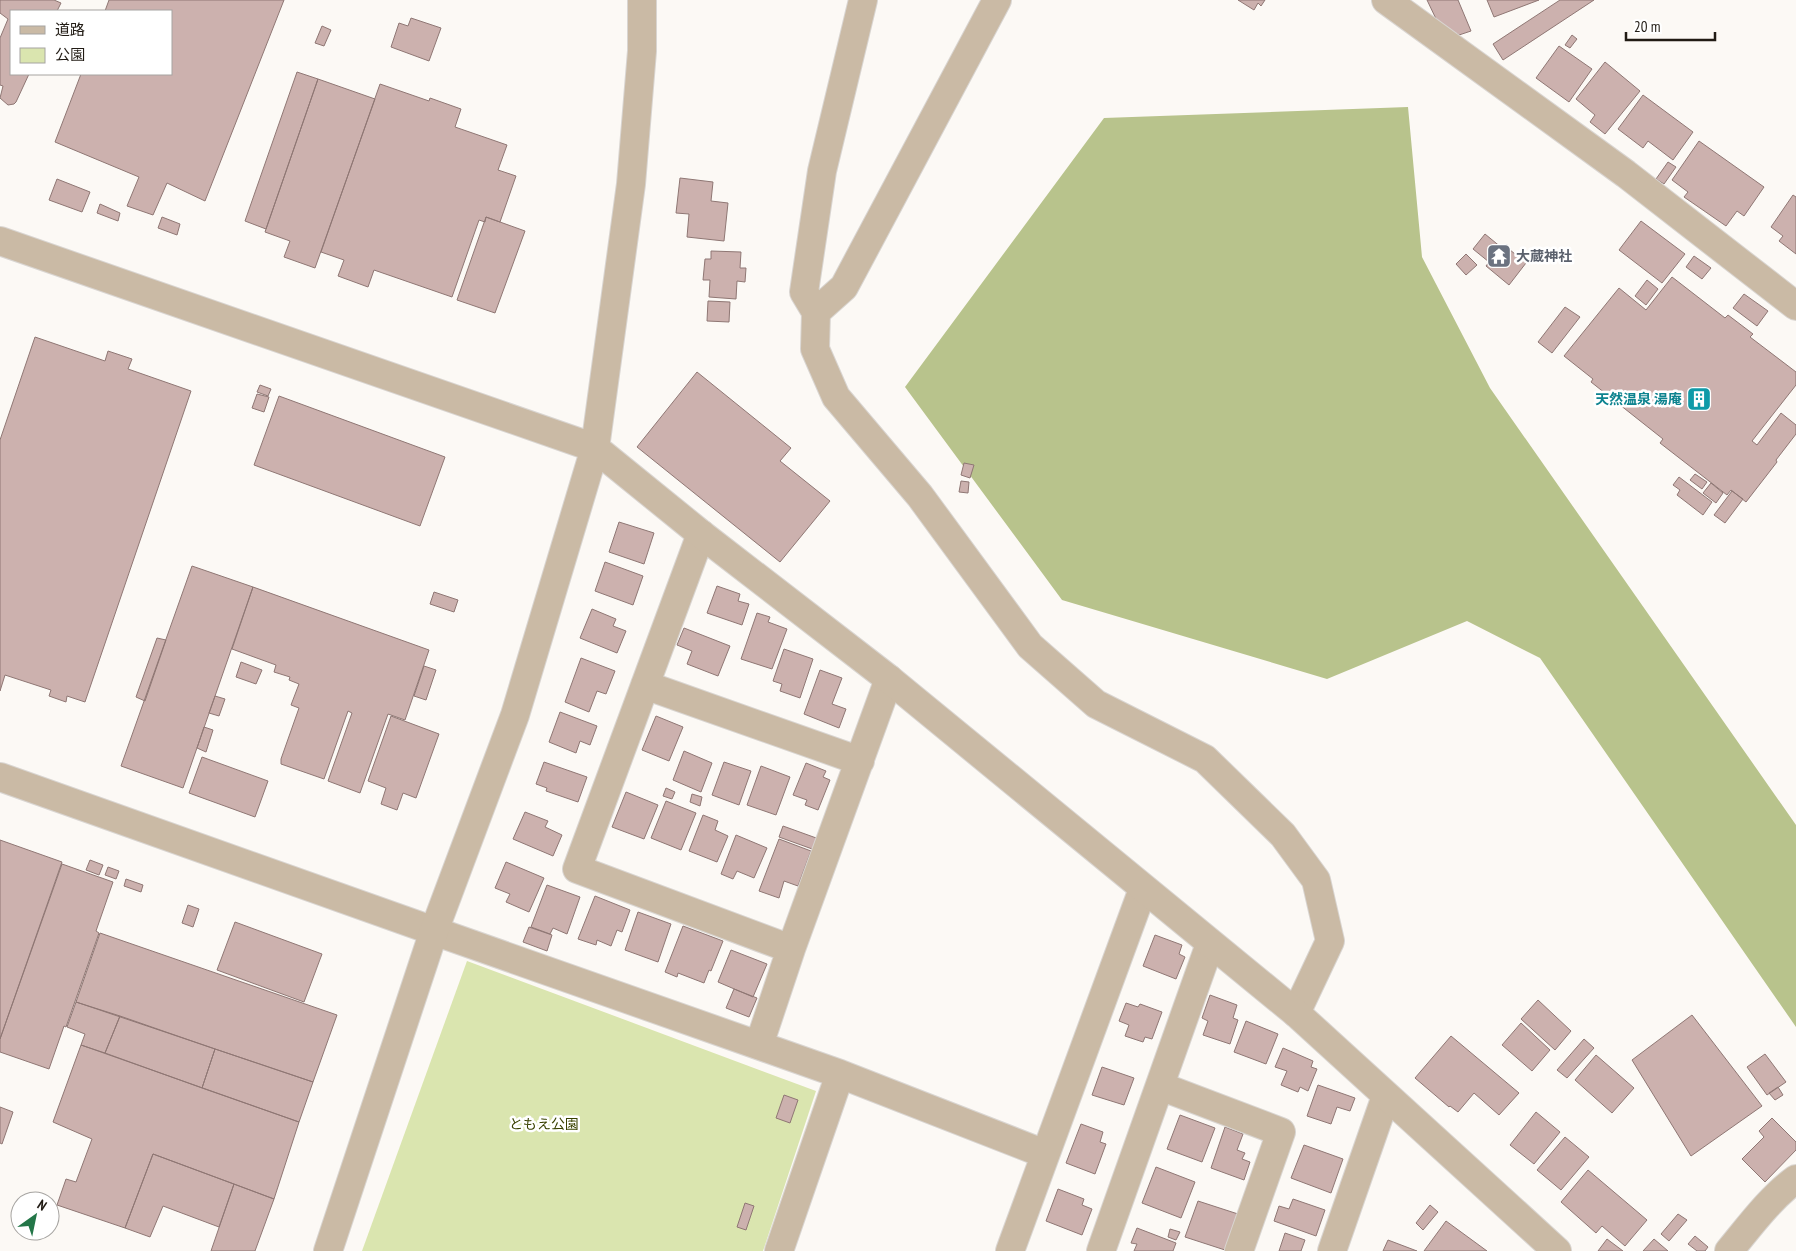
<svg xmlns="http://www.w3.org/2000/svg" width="1796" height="1251" font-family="'PT Sans Narrow','Noto Sans JP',sans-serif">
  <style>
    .green { fill: #dae5af }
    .forest { fill: #b8c38c }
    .building { fill: #ccb1ae; stroke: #8f7774 }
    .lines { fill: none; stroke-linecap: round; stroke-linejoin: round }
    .minor-casing { stroke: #d9d5d1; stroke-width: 30 }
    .tertiary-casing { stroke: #d9d5d1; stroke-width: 30 }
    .minor { stroke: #cabaa5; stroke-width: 28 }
    .tertiary { stroke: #cabaa5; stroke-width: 28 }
    .labels { text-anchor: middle; stroke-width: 5; stroke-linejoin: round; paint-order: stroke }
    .worship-label { font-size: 14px; font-weight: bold; fill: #5b616d; stroke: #fff; text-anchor: start }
    .culture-label { font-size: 14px; font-weight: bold; fill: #0d838f; stroke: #fff; text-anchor: end }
    .park-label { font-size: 14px; fill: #394100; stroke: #fff }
  </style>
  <rect width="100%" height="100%" fill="#fcf9f5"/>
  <path class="green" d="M 467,961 L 816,1091 L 763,1251 L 362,1251 Z"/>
  <path class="forest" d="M 1408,107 L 1422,257 L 1490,388 L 1796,825 L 1796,1027 L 1540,658 L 1467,621 L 1327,679 L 1062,600 L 905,387 L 1104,118 Z"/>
  <path class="building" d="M 0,0 L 54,0 L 61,3 L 57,11 L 11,11 L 11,74 L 29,74 L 16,102 L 14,104 L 8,105 L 0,98 L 3,86 L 0,85 L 0,38 L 8,19 L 0,13 Z
    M 109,0 L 284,0 L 205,201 L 167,183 L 153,215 L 127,206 L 139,177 L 55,142 L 81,74 L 171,74 L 171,11 L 105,11 Z
    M 1238,0 L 1265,0 L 1261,6 L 1258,3 L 1254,10 Z
    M 1427,0 L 1458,0 L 1471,31 L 1459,35 L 1438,23 Z
    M 1487,0 L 1539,0 L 1494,17 Z
    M 1560,0 L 1594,0 L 1503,60 L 1493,44 Z
    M 411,18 L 441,28 L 429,61 L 391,47 L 399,23 L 408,26 Z
    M 322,26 L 331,30 L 324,46 L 315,43 Z
    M 1572,35 L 1577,39 L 1570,48 L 1565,45 Z
    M 1559,46 L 1592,69 L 1569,102 L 1536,78 Z
    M 1605,62 L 1640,91 L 1605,134 L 1590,122 L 1595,115 L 1576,99 Z
    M 297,72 L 318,79 L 266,229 L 245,221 Z
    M 318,79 L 375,99 L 315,268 L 284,257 L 290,241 L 265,232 Z
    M 380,84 L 429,101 L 430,98 L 461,109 L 455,127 L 507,145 L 498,170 L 516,176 L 500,222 L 486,217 L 485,222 L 479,220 L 452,297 L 374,270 L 368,287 L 338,276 L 344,260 L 321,252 Z
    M 1643,95 L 1693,132 L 1673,160 L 1648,141 L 1643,148 L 1618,129 Z
    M 1699,141 L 1764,187 L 1744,216 L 1737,211 L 1726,226 L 1684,197 L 1688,192 L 1672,180 Z
    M 1668,162 L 1676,167 L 1664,184 L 1656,179 Z
    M 680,178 L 713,182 L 711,201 L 728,203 L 724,241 L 687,237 L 689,214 L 676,213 Z
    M 57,179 L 90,192 L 82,212 L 49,200 Z
    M 1793,195 L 1796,197 L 1796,254 L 1779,241 L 1783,236 L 1771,227 Z
    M 100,204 L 120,213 L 118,221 L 97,213 Z
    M 162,217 L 180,224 L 177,235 L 158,228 Z
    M 486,217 L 525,231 L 495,313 L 457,300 Z
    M 1641,221 L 1685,254 L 1662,283 L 1619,250 Z
    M 1485,234 L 1502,248 L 1504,245 L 1526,263 L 1509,285 L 1486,266 L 1489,262 L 1473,249 Z
    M 711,251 L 741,252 L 740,268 L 746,268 L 745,282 L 737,281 L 736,299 L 709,297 L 710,280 L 703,280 L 705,259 L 711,259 Z
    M 1466,254 L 1477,265 L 1466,275 L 1456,264 Z
    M 1694,256 L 1711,268 L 1702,279 L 1686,267 Z
    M 1672,277 L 1725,318 L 1728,315 L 1753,334 L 1750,337 L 1796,372 L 1796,385 L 1752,441 L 1757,445 L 1781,413 L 1796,425 L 1796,434 L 1776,460 L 1777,462 L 1746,502 L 1731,490 L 1727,495 L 1660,443 L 1663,439 L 1591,382 L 1593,379 L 1564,356 L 1619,288 L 1646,310 Z
    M 1647,280 L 1658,289 L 1646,305 L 1635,296 Z
    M 1744,294 L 1768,311 L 1757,326 L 1733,308 Z
    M 708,301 L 730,302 L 729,322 L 707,321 Z
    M 1565,307 L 1580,317 L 1552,353 L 1538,342 Z
    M 35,337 L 105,361 L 108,351 L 132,359 L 128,369 L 191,391 L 85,702 L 67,696 L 66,702 L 49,696 L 51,690 L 5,675 L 0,691 L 0,440 Z
    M 697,372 L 791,448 L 780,461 L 830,501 L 780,562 L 637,447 Z
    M 260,385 L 271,389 L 268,396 L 257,392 Z
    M 257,394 L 269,397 L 264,412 L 252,408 Z
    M 279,396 L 445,457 L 420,526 L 254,465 Z
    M 964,463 L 974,465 L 970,478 L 961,475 Z
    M 1695,474 L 1707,482 L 1702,489 L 1690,480 Z
    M 1679,477 L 1712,502 L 1703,515 L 1677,495 L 1680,490 L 1673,485 Z
    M 961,481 L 969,482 L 968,493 L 959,492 Z
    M 1711,483 L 1723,493 L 1716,503 L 1703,493 Z
    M 1732,491 L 1743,499 L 1725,523 L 1714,515 Z
    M 619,522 L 654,533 L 644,564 L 609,552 Z
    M 605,562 L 643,576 L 633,605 L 595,591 Z
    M 192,566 L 253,587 L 183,788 L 121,766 Z
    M 717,586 L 740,594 L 738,601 L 749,604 L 742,625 L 707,613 Z
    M 253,587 L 429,650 L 405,720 L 388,714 L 360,793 L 328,781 L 352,713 L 348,711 L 324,779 L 281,764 L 281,759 L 299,708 L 291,705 L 299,684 L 289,680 L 290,677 L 274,672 L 276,665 L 232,649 Z
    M 434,592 L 458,600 L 454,612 L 430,604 Z
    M 592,609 L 616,619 L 613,626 L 626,631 L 617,653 L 580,638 Z
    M 757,613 L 770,617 L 768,622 L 787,629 L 772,669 L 741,659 Z
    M 684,628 L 730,646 L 718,676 L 687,664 L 692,651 L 677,645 Z
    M 157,638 L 166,640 L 145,701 L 136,697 Z
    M 784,649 L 813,659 L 800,698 L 780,691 L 782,684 L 773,681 Z
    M 581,658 L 615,671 L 606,694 L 597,691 L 589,712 L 565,702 Z
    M 241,662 L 262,670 L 256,684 L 236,677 Z
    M 424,666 L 436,670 L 426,700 L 414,696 Z
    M 820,670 L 842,678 L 832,704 L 846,709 L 839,728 L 804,714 Z
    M 215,696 L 225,699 L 219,716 L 209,713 Z
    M 560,712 L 597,726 L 590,745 L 580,741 L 576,753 L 549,742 Z
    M 391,716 L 439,734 L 416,798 L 403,793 L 397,810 L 381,804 L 386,788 L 368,781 Z
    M 656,716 L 683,727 L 669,761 L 642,750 Z
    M 204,727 L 213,730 L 206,752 L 197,748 Z
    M 684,751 L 712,763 L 701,792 L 673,780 Z
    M 202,757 L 268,781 L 255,817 L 189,793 Z
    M 544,762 L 587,777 L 578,802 L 546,791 L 547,788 L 536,784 Z
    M 724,762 L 751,771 L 739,805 L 712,795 Z
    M 806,763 L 826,771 L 823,777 L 830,780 L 818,810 L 805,805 L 807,800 L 793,795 Z
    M 761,766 L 790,777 L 776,815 L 747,805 Z
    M 666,788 L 675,792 L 672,799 L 663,796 Z
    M 626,792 L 658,805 L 644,839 L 612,827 Z
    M 692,794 L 702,797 L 700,806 L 690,802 Z
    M 666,801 L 696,813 L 681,850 L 651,838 Z
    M 525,812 L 548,821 L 545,827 L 562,835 L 553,856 L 513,839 Z
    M 703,815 L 718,821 L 715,830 L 728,836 L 717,862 L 689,851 Z
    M 783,826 L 819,839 L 815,850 L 779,837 Z
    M 736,835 L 767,848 L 754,878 L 737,871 L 733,879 L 721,874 Z
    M 779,839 L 811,851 L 798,886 L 784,881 L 779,898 L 759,891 Z
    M 0,840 L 62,862 L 0,1039 Z
    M 90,860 L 103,865 L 99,875 L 86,870 Z
    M 506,862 L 544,878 L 529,912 L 506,902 L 510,894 L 495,888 Z
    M 62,864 L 113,882 L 96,931 L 99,933 L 66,1027 L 64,1026 L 49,1069 L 0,1052 L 0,1039 Z
    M 108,867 L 119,871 L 116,879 L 105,875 Z
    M 126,879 L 143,885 L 141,892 L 124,886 Z
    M 547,885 L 580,897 L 567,934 L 553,928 L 550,934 L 531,927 Z
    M 595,896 L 630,910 L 622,932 L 617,930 L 611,946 L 597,940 L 596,945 L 578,939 Z
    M 188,905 L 199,909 L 193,927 L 182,923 Z
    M 638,912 L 671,924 L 658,962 L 625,950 Z
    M 235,922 L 322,954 L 304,1002 L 217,970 Z
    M 683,926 L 723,941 L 711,971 L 709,970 L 704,983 L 678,973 L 677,977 L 665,972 Z
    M 529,927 L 552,935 L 547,951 L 523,942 Z
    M 100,933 L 337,1015 L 313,1082 L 76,1002 Z
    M 1155,935 L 1182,945 L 1179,954 L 1185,957 L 1176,979 L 1143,966 Z
    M 731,950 L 767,964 L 753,997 L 718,982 Z
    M 734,989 L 757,998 L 749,1017 L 726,1008 Z
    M 1210,995 L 1237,1005 L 1233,1018 L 1238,1020 L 1230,1044 L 1203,1035 L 1208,1021 L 1202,1018 Z
    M 1538,1000 L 1571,1031 L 1555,1050 L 1521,1019 Z
    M 76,1002 L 120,1016 L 105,1053 L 81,1045 L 85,1034 L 67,1027 Z
    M 1126,1003 L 1138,1007 L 1140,1004 L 1162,1012 L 1152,1039 L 1145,1037 L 1143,1042 L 1125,1036 L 1129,1025 L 1119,1021 Z
    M 1692,1015 L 1762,1106 L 1691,1156 L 1632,1060 Z
    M 120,1016 L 215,1049 L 202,1088 L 105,1053 Z
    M 1246,1021 L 1278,1034 L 1266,1064 L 1234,1052 Z
    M 1521,1023 L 1550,1050 L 1532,1071 L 1502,1045 Z
    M 1451,1036 L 1519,1093 L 1499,1115 L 1474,1093 L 1458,1112 L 1450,1106 L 1449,1107 L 1415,1078 Z
    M 1584,1039 L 1594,1048 L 1567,1078 L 1557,1070 Z
    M 81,1045 L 299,1122 L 274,1199 L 153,1154 L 125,1228 L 57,1205 L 66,1179 L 76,1182 L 92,1139 L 53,1122 Z
    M 1283,1048 L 1313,1061 L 1311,1067 L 1317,1069 L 1308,1091 L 1300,1087 L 1298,1092 L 1281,1085 L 1287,1071 L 1275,1067 Z
    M 215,1049 L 313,1082 L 299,1122 L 202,1088 Z
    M 1765,1054 L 1786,1082 L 1767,1095 L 1747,1067 Z
    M 1596,1055 L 1634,1088 L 1612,1113 L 1575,1080 Z
    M 1102,1067 L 1134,1078 L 1124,1105 L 1092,1095 Z
    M 1318,1085 L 1355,1098 L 1350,1111 L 1337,1107 L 1331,1124 L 1307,1116 Z
    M 1778,1087 L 1783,1095 L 1775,1100 L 1769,1093 Z
    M 784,1095 L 798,1100 L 790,1123 L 776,1118 Z
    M 0,1107 L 13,1112 L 2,1144 L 0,1143 Z
    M 1536,1112 L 1560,1132 L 1534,1164 L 1510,1145 Z
    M 1180,1115 L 1215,1128 L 1202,1162 L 1167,1149 Z
    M 1772,1118 L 1796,1142 L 1796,1150 L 1765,1182 L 1742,1159 L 1764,1137 L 1759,1131 Z
    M 1081,1124 L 1103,1132 L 1100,1142 L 1106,1144 L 1095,1174 L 1066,1163 Z
    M 1225,1127 L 1243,1134 L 1237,1150 L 1245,1153 L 1242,1159 L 1250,1162 L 1244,1180 L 1211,1168 Z
    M 1565,1137 L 1589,1157 L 1561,1190 L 1537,1170 Z
    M 1304,1145 L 1343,1159 L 1331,1193 L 1291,1178 Z
    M 153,1154 L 234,1184 L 219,1227 L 163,1206 L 150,1237 L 125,1228 Z
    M 1156,1167 L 1195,1182 L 1181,1218 L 1142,1203 Z
    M 1588,1170 L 1647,1220 L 1625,1246 L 1602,1226 L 1596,1233 L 1561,1202 Z
    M 234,1184 L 274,1199 L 255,1251 L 211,1251 Z
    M 1058,1189 L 1084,1199 L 1082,1205 L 1092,1209 L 1082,1235 L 1046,1221 Z
    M 1293,1199 L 1325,1210 L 1316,1236 L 1274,1221 L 1279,1206 L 1289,1209 Z
    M 1198,1201 L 1238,1214 L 1225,1250 L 1185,1237 Z
    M 745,1203 L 754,1206 L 746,1230 L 737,1227 Z
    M 1430,1205 L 1438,1212 L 1423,1230 L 1416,1223 Z
    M 1678,1214 L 1687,1220 L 1669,1241 L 1661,1234 Z
    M 1446,1221 L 1487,1251 L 1424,1251 Z
    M 1137,1228 L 1176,1243 L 1173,1251 L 1134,1251 L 1137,1244 L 1131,1243 Z
    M 1170,1229 L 1180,1232 L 1176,1240 L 1168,1237 Z
    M 1285,1233 L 1305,1240 L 1301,1251 L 1279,1251 Z
    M 1695,1236 L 1708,1247 L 1705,1251 L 1697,1251 L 1688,1244 Z
    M 1607,1239 L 1623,1251 L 1598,1251 Z
    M 1654,1239 L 1668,1251 L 1643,1251 Z
    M 1388,1240 L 1417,1251 L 1383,1251 Z"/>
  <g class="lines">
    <defs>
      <path id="minor" d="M 997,0 L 844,287 L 816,312 L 815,349 L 836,397 L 920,496 L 1030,646 L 1096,704 L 1205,759 L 1283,835 L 1316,880 L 1330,941 L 1296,1013
        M 1386,0 L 1626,174 L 1796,306
        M 816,312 L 804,292 L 822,171 L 863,0
        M 701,534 L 577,869 L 791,949
        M 645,685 L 860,761
        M 0,777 L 434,931 L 840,1074 L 1045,1154
        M 759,1045 L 791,949 L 889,679
        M 1160,1086 L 1281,1132 L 1239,1251
        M 779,1251 L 840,1074
        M 1010,1251 L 1143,889
        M 1101,1251 L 1210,944
        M 1332,1251 L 1386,1096"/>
      <path id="tertiary" d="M 0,241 L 595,448 L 701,534 L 889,679 L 1296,1013 L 1557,1251
        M 328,1251 L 434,931 L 515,715 L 595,448 L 631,184 L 642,51 L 642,0
        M 1729,1251 C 1749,1227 1770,1198 1796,1179"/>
    </defs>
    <use href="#minor" class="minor-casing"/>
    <use href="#tertiary" class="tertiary-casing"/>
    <use href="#minor" class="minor"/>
    <use href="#tertiary" class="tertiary"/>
  </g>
  <defs>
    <symbol id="temple-square" viewBox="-11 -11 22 22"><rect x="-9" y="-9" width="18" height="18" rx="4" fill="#6b7280" stroke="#fff"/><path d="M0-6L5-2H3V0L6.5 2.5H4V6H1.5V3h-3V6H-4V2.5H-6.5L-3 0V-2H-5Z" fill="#fff"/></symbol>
    <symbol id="building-square" viewBox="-11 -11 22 22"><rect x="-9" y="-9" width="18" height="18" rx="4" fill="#0f9aa8" stroke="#fff"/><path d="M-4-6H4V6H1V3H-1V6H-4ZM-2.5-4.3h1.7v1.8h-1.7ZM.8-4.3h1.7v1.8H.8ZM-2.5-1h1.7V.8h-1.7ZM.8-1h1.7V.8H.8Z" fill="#fff"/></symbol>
  </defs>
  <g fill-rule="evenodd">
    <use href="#temple-square" x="1485" y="242" width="28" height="28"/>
    <use href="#building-square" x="1685" y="385" width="28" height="28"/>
  </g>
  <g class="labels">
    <g class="worship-label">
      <text x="1516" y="261">大蔵神社</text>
    </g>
    <g class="culture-label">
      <text x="1682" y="404">天然温泉 湯庵</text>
    </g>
    <g class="park-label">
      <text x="544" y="1129">ともえ公園</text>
    </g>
  </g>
  <rect x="10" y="10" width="162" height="65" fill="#ffffff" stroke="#a6a4a1"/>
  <rect x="20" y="26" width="25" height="8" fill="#cabaa5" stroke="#a6a4a1"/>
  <text x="55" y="35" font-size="15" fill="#211b14">道路</text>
  <rect x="20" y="48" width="25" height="15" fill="#dae5af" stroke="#a6a4a1"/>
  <text x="55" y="60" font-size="15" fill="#211b14">公園</text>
  <g transform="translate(35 1216) rotate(33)"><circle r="24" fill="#ffffff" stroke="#a6a4a1"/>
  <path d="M0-4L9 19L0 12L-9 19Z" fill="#237648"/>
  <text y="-8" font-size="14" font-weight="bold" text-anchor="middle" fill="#211b14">N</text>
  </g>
  <path d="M1626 32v8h89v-8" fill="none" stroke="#211b14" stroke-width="2.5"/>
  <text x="1634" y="32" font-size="15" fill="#211b14" stroke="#ffffff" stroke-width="4" paint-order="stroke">20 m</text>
</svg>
